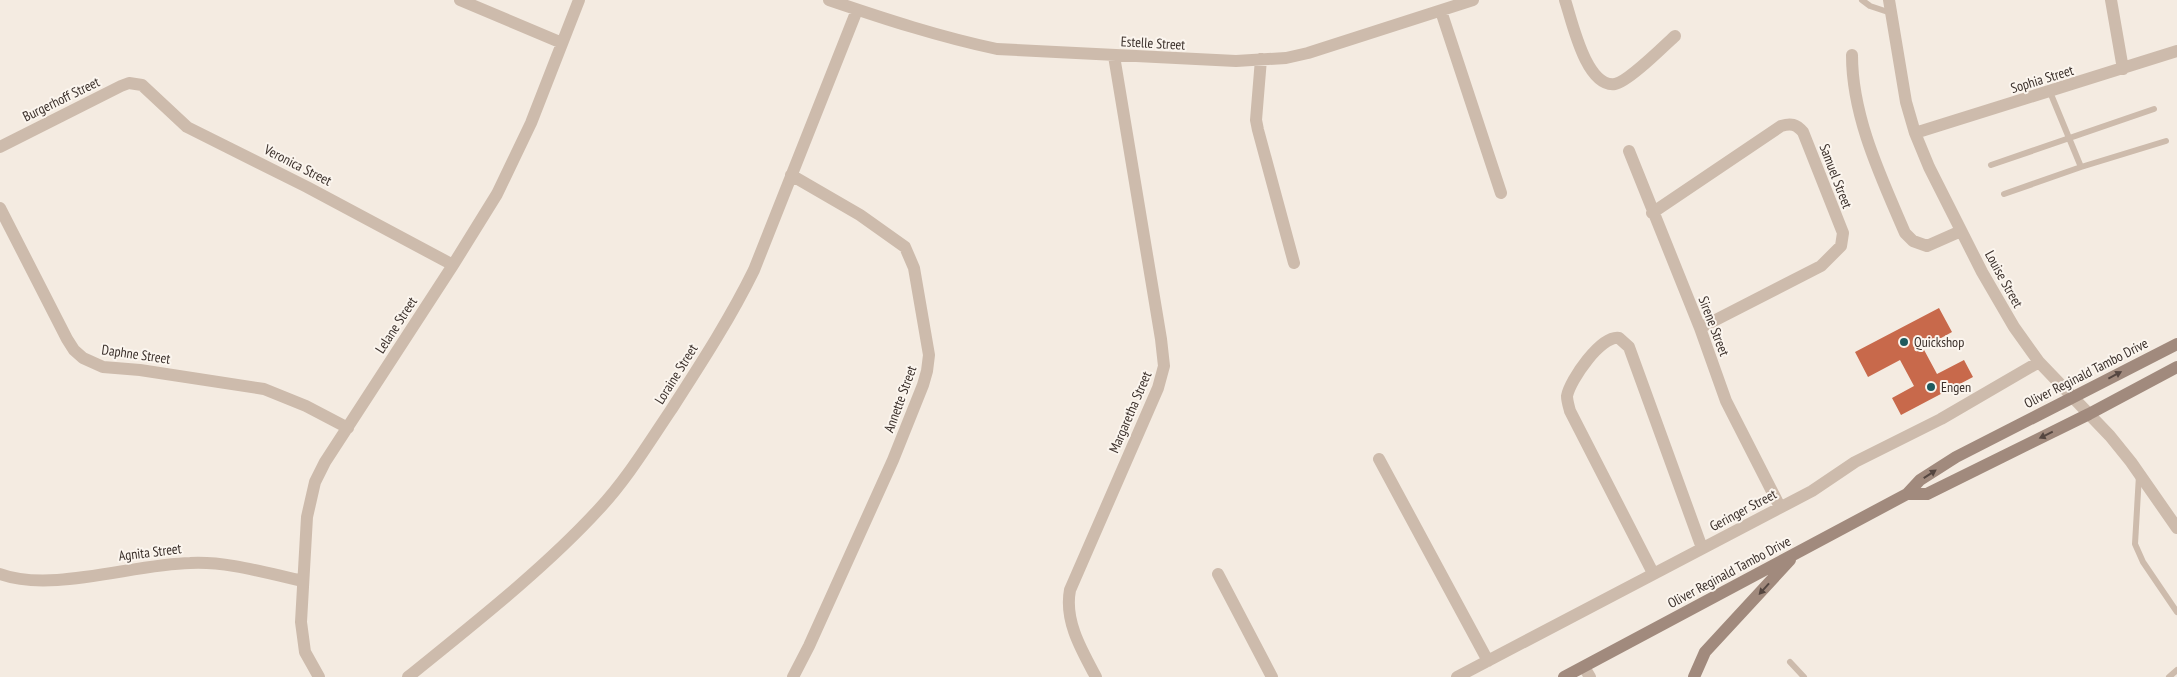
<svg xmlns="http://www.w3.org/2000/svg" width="2177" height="677" font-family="'PT Sans Narrow',sans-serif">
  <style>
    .building { fill: #c8694b }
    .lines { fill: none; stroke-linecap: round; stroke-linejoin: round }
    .service { stroke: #cdbbac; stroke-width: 6 }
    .minor { stroke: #cdbbac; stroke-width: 12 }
    .tertiary { stroke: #cdbbac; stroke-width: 12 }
    .secondary { stroke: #a18a7d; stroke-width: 12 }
    .oneway { fill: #544640 }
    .poi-dot { fill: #1f5a5e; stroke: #fbf5ee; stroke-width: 2 }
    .labels { text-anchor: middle; stroke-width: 4; stroke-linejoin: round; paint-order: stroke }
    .street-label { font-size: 14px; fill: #3b302b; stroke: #fbf5ee }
    .poi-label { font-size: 14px; fill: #3b302b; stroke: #fbf5ee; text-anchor: start }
  </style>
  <rect width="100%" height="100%" fill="#f4ebe1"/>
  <path class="building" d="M 1939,308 L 1952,332 L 1923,348 L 1937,374 L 1964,360 L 1973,377 L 1901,415 L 1892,398 L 1914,386 L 1900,360 L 1868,377 L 1855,352 Z"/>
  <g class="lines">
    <path class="service" d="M 1862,0 L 1870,6 L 1891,13
      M 2050,92 L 2081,167 L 2166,141
      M 1991,165 L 2154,109
      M 2004,194 L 2081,167
      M 2139,475 L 2135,544 L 2143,562 L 2177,612
      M 1790,662 L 1804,677
      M 2169,677 L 2177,670"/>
    <path class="minor" d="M 460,0 L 562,43
      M 829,0 C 885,19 940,37 997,49 L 1236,61 L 1286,58 L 1308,53 L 1473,0
      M 1565,0 C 1572,21 1586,88 1615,84 C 1628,82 1664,46 1675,36
      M 1889,0 L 1906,102 L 1915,133 L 1929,167 L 1982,272 L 2014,327 L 2039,362 L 2110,436 L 2131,462 L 2177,528
      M 2111,0 L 2123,69
      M 1441,11 L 1501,193
      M 1852,55 C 1852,117 1881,177 1905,233 L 1913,241 L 1927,246 L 1961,231
      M 1261,59 L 1256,120 L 1258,130 L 1294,263
      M 1915,133 L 2177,51
      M 0,147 L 121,86 L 129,83 L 142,85 L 187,127 L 307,187 L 453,265
      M 1629,151 L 1700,328 L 1726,401 L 1780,507
      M 791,175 L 860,215 L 905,247 L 914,268 L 929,355 L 927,371 L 923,385 L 893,460 L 809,646 L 793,677
      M 0,208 L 67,339 L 74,350 L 83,358 L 103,367 L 140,370 L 264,389 L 306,406 L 348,428
      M 1652,213 L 1781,126 C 1791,123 1796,124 1803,132 L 1843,233 L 1841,246 L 1821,266 L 1700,328
      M 1379,459 L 1488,661
      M 1653,573 L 1570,411 C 1569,407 1567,401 1567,396 C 1570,380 1601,335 1619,338 L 1629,347 L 1702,548
      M 0,574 C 51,593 134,564 190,563 C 227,561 266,573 303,581
      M 1218,574 L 1272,677
      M 319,677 L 305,652 L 301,622 L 307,517 L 315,482 L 325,462 L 453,265 L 497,194 L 531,123 L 579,0
      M 408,677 C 472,625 544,569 599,509 C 627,479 648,444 671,410 C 700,365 730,319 754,270 L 857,10
      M 1096,677 C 1082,651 1064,621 1070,590 L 1158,388 L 1164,366 L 1161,339 L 1114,56
      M 1457,677 L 1812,491 L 1855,462 L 1941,419 L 2039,362"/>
    <path class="tertiary" d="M 1584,667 L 1590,677"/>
    <path class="secondary" d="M 1907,494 L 1927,494 L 2089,414 L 2177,367
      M 1564,677 L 1907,494 L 1920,480 L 1956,457 L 2177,344
      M 1694,677 L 1705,652 L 1790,560"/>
  </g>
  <defs><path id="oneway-solid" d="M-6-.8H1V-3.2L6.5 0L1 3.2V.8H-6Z" transform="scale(1.25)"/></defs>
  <g class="oneway">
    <use href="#oneway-solid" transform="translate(2115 375) rotate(-28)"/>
    <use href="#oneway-solid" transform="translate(2046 435) rotate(154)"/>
    <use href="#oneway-solid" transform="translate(1930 474) rotate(-33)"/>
    <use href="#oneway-solid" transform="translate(1764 589) rotate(132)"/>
  </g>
  <g class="poi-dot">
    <circle cx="1904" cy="342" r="5"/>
    <circle cx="1931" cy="387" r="5"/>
  </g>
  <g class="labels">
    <g class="street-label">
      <text transform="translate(1153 43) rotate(3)" y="5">Estelle Street</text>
      <text transform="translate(2042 79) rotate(-17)" y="5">Sophia Street</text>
      <text transform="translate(61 99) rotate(-26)" y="5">Burgerhoff Street</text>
      <text transform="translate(298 165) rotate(27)" y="5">Veronica Street</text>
      <text transform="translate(1836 176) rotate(69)" y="5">Samuel Street</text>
      <text transform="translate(2004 279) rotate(61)" y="5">Louise Street</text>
      <text transform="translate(396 325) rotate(-57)" y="5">Lelane Street</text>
      <text transform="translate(1714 326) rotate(69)" y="5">Sirene Street</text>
      <text transform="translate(136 354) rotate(8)" y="5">Daphne Street</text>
      <text transform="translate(2086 373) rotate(-27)" y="5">Oliver Reginald Tambo Drive</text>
      <text transform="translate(676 374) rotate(-58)" y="5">Loraine Street</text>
      <text transform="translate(900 399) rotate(-70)" y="5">Annette Street</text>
      <text transform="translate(1130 412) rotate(-67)" y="5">Margaretha Street</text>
      <text transform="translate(1743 510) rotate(-28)" y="5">Geringer Street</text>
      <text transform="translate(150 552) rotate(-7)" y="5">Agnita Street</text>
      <text transform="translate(1729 572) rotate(-28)" y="5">Oliver Reginald Tambo Drive</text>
    </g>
    <g class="poi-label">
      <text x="1914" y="347">Quickshop</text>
      <text x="1941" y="392">Engen</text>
    </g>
  </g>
</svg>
